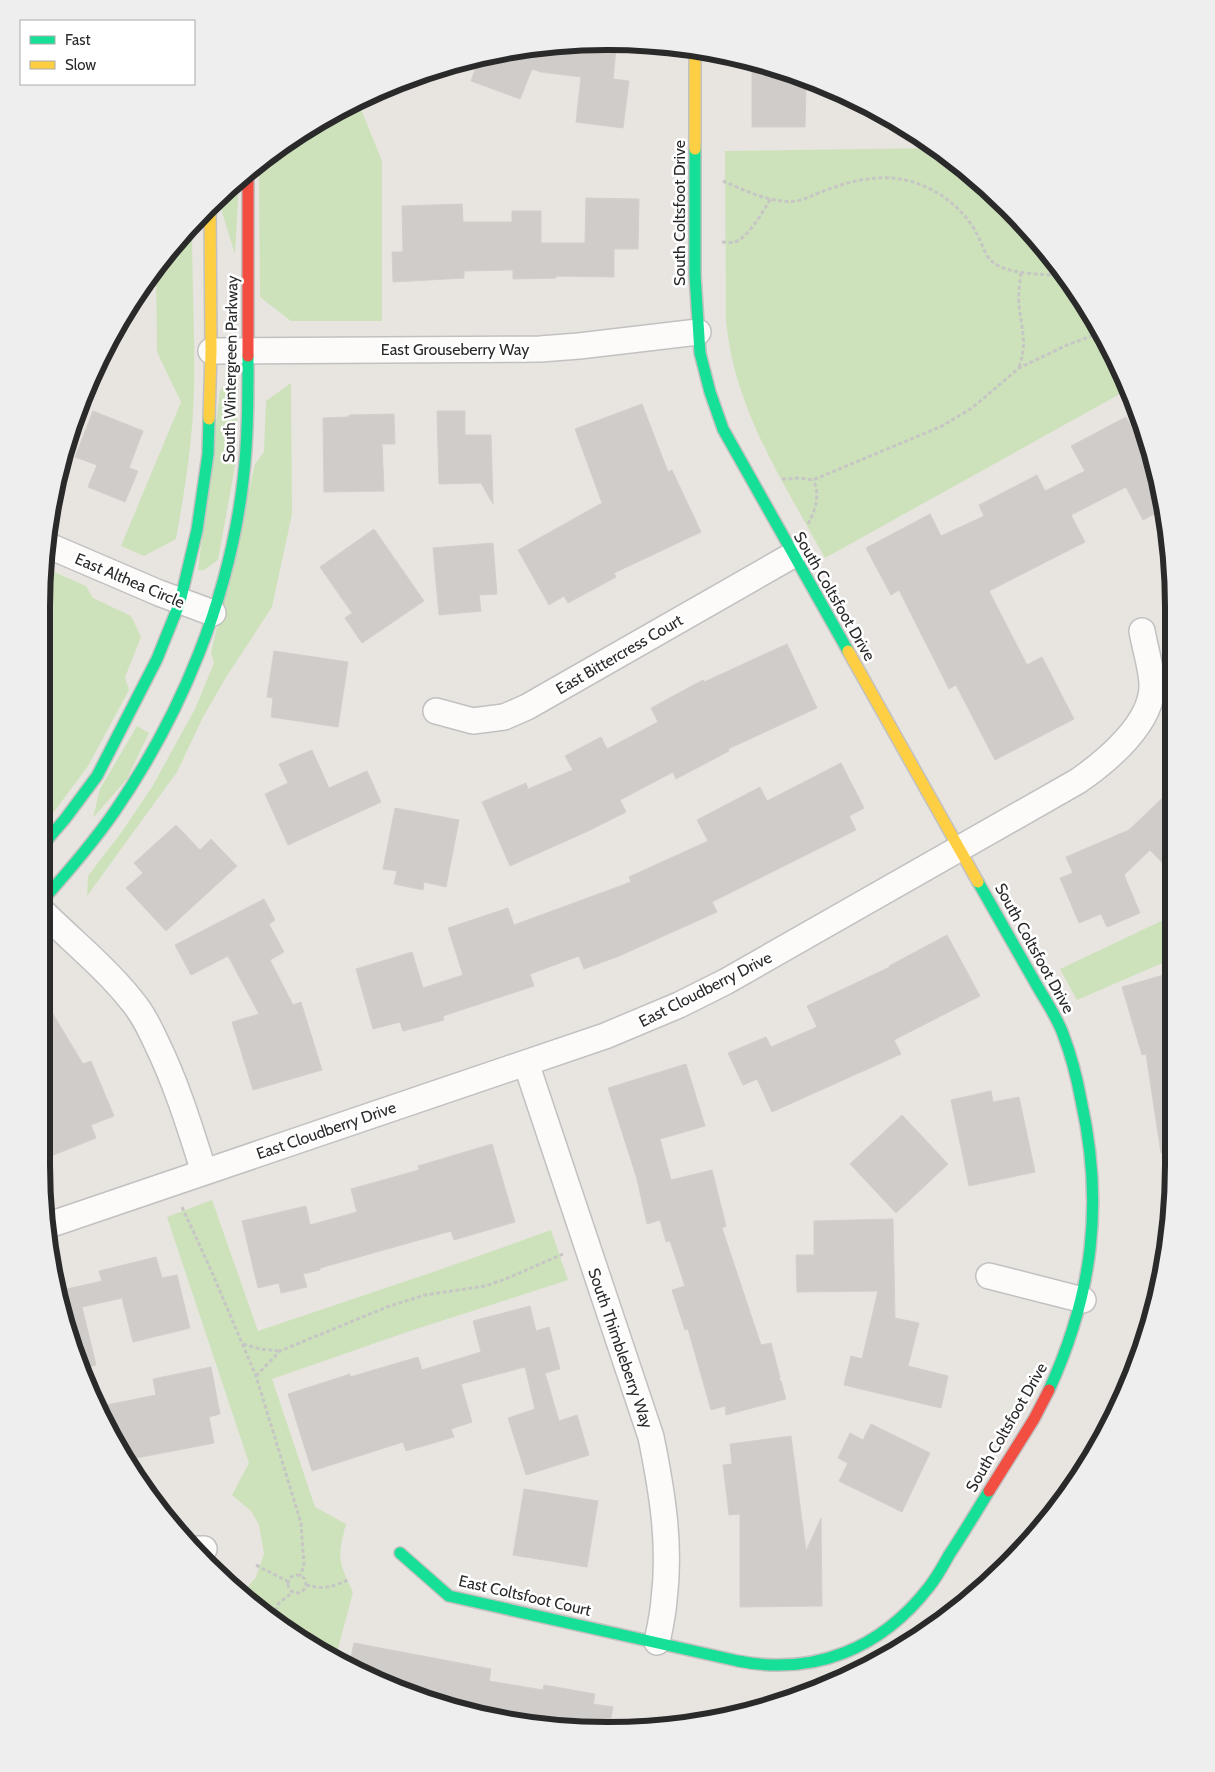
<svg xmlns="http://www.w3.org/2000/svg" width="1215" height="1772" font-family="Cabin,sans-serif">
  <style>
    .green { fill: #cde2ba }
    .building { fill: #cfccc9; stroke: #d3d0cc }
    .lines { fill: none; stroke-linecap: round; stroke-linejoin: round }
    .street-casing { stroke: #c2c1c1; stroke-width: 28 }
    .fast-casing { stroke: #c2c1c1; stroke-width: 14 }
    .slow-casing { stroke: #c2c1c1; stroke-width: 14 }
    .jam-casing { stroke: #c2c1c1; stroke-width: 14 }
    .path { stroke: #c6c6c5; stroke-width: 3; stroke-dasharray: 4 2.5; stroke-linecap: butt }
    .street { stroke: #fcfbfa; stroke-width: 25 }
    .fast { stroke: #16e098; stroke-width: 11 }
    .slow { stroke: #ffcf43; stroke-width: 11 }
    .jam { stroke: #f24e42; stroke-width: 11 }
    .labels { text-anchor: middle; stroke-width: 5; stroke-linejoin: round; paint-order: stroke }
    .street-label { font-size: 16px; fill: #2a2a2a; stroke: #fff }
    .rim { fill: none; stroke: #2a2a2a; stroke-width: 6 }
  </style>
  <rect width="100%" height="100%" fill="#e8e4e0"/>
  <path class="green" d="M 358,102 L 382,161 L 382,321 L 291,321 L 260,297 L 259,165 L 293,137 Z
    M 936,148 L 1008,207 L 1057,263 L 1115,357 L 1127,390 L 825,558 C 783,481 734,409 726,320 L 725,151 Z
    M 239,181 L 235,254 L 222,212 L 221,196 Z
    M 192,224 C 192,279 195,334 194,388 C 193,439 185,489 176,539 L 144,556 L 121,546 L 181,402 L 157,352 L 156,267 Z
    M 238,379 L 236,460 L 218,560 L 204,570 L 198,570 L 220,390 L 225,385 Z
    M 291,383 L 292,514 L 272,607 L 225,679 L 203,717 L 177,772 L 87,896 L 88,876 L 121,833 L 152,787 L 195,709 L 214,663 L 211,653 L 255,464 L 264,452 L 266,401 Z
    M 45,568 L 86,586 L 93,598 L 131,616 L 141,637 L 125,677 L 129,690 L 88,766 L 41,829 L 41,608 Z
    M 137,726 L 149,733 L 127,779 L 93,818 L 100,789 Z
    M 1174,915 L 1174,958 L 1077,1000 L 1060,969 Z
    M 212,1200 L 258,1331 L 442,1269 L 551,1230 L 568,1280 L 407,1332 L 272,1379 L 315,1507 L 346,1524 C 337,1558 338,1561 353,1592 L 335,1660 L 324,1655 L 241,1595 L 256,1577 L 264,1554 L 259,1525 L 251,1511 L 232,1495 L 249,1463 L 167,1217 Z"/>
  <path class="building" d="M 579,44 L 616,49 L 613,79 L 629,81 L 623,128 L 576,122 L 581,77 L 541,72 L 532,69 L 520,99 L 471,81 L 480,57 L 497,52 Z
    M 752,63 L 806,79 L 805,127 L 752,127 Z
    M 586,198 L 639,199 L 638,249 L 614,249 L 614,277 L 556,276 L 556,278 L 513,279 L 513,270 L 464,271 L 464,278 L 393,282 L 392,252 L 403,252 L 402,206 L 462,204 L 463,222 L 512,222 L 512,211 L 541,211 L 541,243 L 585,243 Z
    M 642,404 L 668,472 L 672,470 L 701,532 L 614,573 L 616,577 L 568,603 L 564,596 L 549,605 L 518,550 L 602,503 L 575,429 Z
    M 93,411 L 143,431 L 129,468 L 138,471 L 125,502 L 88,487 L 97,465 L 75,457 Z
    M 437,411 L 465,411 L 465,435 L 491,435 L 493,504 L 481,483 L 439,484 Z
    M 394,414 L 395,444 L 382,444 L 384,491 L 324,492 L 323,418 L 349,417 L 349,415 Z
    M 1126,417 L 1154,470 L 1163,497 L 1164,509 L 1143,520 L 1126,487 L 1071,515 L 1085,542 L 989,591 L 1027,665 L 1042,657 L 1074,719 L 995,760 L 956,685 L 949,689 L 899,590 L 891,595 L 866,548 L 930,514 L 941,536 L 984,516 L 979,505 L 1037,475 L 1045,491 L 1085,471 L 1071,446 Z
    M 374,529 L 424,601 L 362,643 L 345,618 L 352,613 L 320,567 Z
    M 493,543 L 497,594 L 479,595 L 481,611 L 439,615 L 433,548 Z
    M 787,644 L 817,708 L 728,749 L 729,751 L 676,779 L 673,772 L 620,800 L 626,812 L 588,831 L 510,866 L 482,802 L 526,783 L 528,789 L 573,770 L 565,756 L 601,737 L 607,749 L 658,722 L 651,708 L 703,680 L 704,682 Z
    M 274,651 L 348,662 L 338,727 L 271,717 L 273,698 L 267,697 Z
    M 312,750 L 329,788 L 367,771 L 381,802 L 288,845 L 265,794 L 288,783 L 279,764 Z
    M 841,763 L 864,808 L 849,816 L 856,830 L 712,902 L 717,912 L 619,956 L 584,969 L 579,956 L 530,974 L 534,986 L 443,1016 L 444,1020 L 403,1031 L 400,1022 L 373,1029 L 356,969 L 412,952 L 423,988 L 463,975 L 448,928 L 508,908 L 514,925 L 631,882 L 629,877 L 708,841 L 697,820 L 760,787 L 767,801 Z
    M 1174,787 L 1174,875 L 1150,850 L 1124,875 L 1140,913 L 1107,927 L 1101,914 L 1079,923 L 1060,878 L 1073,873 L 1066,857 L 1129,830 Z
    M 395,808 L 459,820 L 446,887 L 424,882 L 423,890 L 394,884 L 397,871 L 383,869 Z
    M 176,825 L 200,850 L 211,839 L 237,866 L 166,931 L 126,888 L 143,873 L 134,863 Z
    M 264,899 L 275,920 L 269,924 L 284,952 L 270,960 L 293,1005 L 301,1002 L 322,1070 L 253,1090 L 232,1022 L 259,1014 L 228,956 L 191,975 L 175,945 Z
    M 947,935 L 980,996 L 894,1040 L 901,1054 L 772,1112 L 757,1079 L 743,1085 L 728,1053 L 766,1037 L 771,1047 L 817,1027 L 807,1006 L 890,967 L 889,966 Z
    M 1174,972 L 1174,1152 L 1161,1153 L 1146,1054 L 1142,1055 L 1122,987 Z
    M 41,994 L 83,1064 L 91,1061 L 114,1116 L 91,1125 L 96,1138 L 51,1156 L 41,1131 Z
    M 686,1064 L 705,1126 L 660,1139 L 671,1180 L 712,1170 L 726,1226 L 722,1228 L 761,1345 L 771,1343 L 780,1377 L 779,1380 L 781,1381 L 786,1399 L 726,1415 L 725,1406 L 711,1410 L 688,1329 L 685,1330 L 672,1290 L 685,1286 L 670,1241 L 666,1242 L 660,1220 L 647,1224 L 637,1179 L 608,1088 Z
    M 991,1091 L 993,1102 L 1019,1097 L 1035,1172 L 969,1186 L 951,1100 Z
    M 902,1115 L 948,1164 L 896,1213 L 850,1164 Z
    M 492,1144 L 515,1222 L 454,1240 L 451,1231 L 320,1268 L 320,1270 L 303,1274 L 307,1287 L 281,1293 L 279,1283 L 258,1288 L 242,1221 L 306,1206 L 310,1225 L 357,1212 L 351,1189 L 419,1170 L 418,1166 Z
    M 893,1219 L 895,1318 L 919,1323 L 908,1366 L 948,1376 L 941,1408 L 844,1385 L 851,1356 L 862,1359 L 878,1291 L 797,1292 L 796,1255 L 814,1255 L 814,1221 Z
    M 156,1257 L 162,1278 L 177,1275 L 190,1328 L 133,1342 L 122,1298 L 82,1307 L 96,1365 L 83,1369 L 61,1311 L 58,1291 L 102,1281 L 99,1271 Z
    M 530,1306 L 536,1331 L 549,1327 L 560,1369 L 545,1373 L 559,1421 L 577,1415 L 589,1455 L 526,1475 L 508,1418 L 535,1409 L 525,1367 L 461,1384 L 472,1422 L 451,1429 L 454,1437 L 406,1451 L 403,1442 L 312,1471 L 288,1394 L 350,1374 L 350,1377 L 418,1357 L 422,1370 L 481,1352 L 473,1321 Z
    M 211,1367 L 220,1414 L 209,1417 L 214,1443 L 126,1460 L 97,1407 L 156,1395 L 153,1379 Z
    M 871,1424 L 930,1453 L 902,1512 L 839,1481 L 848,1463 L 838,1458 L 850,1433 L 863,1440 Z
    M 791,1436 L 806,1551 L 821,1518 L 822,1606 L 740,1607 L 740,1514 L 729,1515 L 723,1465 L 732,1464 L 730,1444 Z
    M 524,1489 L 598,1501 L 587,1567 L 513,1555 Z
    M 354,1643 L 491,1669 L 489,1681 L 543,1690 L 544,1685 L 595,1694 L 593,1704 L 613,1707 L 609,1728 L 534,1726 L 453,1704 L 454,1697 L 412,1689 L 411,1693 L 391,1688 L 349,1667 Z"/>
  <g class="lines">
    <defs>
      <path id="street" d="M 211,351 L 540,349 L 579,346 L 698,332
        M 47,545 L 159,593 L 213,613
        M 436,711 L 473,721 L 504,717 L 527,707 L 793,555
        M 41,910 C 71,940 106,968 132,1001 C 143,1014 150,1029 157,1044 C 177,1085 190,1128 204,1172
        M 526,1063 L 651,1437 C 662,1491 671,1545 664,1600 C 663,1614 660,1628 657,1642
        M 49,1225 L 605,1036 L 679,1005 L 725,982 L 1078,781 C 1107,761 1154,722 1152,683 C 1151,666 1145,648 1142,631
        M 989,1276 L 1083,1300
        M 198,1549 L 204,1549"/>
      <path id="fast" d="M 695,149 L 695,275 L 700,353 L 710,392 L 723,429 L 848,651
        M 41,847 L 65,819 L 97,776 L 157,659 L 180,602 L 197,530 L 208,454 L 209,419
        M 978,882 C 997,916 1017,950 1036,984 C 1045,1000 1057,1017 1063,1034 C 1071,1055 1077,1078 1081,1100 C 1104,1203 1093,1294 1049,1390
        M 41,902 C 67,873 93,843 115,811 C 182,713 229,599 243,481 C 248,440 248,398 248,356
        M 400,1553 L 449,1596 L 738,1661 C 814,1676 881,1649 929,1587 C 937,1577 943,1566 949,1555 C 963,1534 976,1512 989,1491"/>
      <path id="slow" d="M 695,50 L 695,149
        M 209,419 L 211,351 L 210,204
        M 848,651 L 978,882"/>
      <path id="jam" d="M 248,174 L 248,356
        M 989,1491 L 1034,1419 L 1049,1390"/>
    </defs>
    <use href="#street" class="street-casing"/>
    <use href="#fast" class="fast-casing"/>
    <use href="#slow" class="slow-casing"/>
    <use href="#jam" class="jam-casing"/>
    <path class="path" d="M 723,181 C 744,190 772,204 796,201 C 805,200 812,195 821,192 C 849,181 879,173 910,181 C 938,189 963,208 977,234 C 982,243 985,257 994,263 C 1010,275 1045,274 1065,276
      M 722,242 C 726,242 731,243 735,242 C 748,238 764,210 771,198
      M 1019,367 C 1028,343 1021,328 1019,304 C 1018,293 1020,282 1021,272
      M 782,479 L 800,478 L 813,480 L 942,426 L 972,408 L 1019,368 L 1067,345 L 1100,333
      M 808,524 C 815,511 821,494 813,480
      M 182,1207 L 211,1270 L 256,1376 L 301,1523 L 304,1566 L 300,1576
      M 243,1344 L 260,1349 L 279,1351
      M 256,1376 L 280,1351 L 387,1307 L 425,1295 L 485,1286 L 508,1278 L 563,1254
      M 256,1565 L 289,1582
      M288 1584a9 9 0 1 1 18 0a9 9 0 1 1-18 0Z
      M 306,1585 C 324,1590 332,1587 350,1579
      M 272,1617 L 279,1603 L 293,1592"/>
    <use href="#street" class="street"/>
    <use href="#fast" class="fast"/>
    <use href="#slow" class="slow"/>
    <use href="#jam" class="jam"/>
  </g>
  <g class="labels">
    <g class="street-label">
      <text transform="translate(679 213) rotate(-90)" y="6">South Coltsfoot Drive</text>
      <text x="455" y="355">East Grouseberry Way</text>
      <text transform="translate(230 369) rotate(-89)" y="6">South Wintergreen Parkway</text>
      <text transform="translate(130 580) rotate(23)" y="6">East Althea Circle</text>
      <text transform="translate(835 596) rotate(60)" y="6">South Coltsfoot Drive</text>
      <text transform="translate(619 654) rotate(-30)" y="6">East Bittercress Court</text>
      <text transform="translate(1035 948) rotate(61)" y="6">South Coltsfoot Drive</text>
      <text transform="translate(705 989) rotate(-27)" y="6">East Cloudberry Drive</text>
      <text transform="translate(326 1130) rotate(-19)" y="6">East Cloudberry Drive</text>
      <text transform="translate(621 1348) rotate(71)" y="6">South Thimbleberry Way</text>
      <text transform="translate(1006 1427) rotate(-60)" y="6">South Coltsfoot Drive</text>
      <text transform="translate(525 1595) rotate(13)" y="6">East Coltsfoot Court</text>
    </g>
  </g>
  <path d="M0 0H1215V1772H0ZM607 50H608A557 557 0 0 1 1165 607V1165A557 557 0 0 1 608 1722H607A557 557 0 0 1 50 1165V607A557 557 0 0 1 607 50Z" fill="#eee" fill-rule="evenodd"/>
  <path class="rim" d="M607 50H608A557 557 0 0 1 1165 607V1165A557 557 0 0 1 608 1722H607A557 557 0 0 1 50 1165V607A557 557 0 0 1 607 50Z"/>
  <rect x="20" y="20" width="175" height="65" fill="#ffffff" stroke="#aaaaaa"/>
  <rect x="30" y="36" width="25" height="8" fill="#16e098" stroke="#aaaaaa"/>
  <text x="65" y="45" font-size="15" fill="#2a2a2a">Fast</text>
  <rect x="30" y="61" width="25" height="8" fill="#ffcf43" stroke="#aaaaaa"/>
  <text x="65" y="70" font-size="15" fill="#2a2a2a">Slow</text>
</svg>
